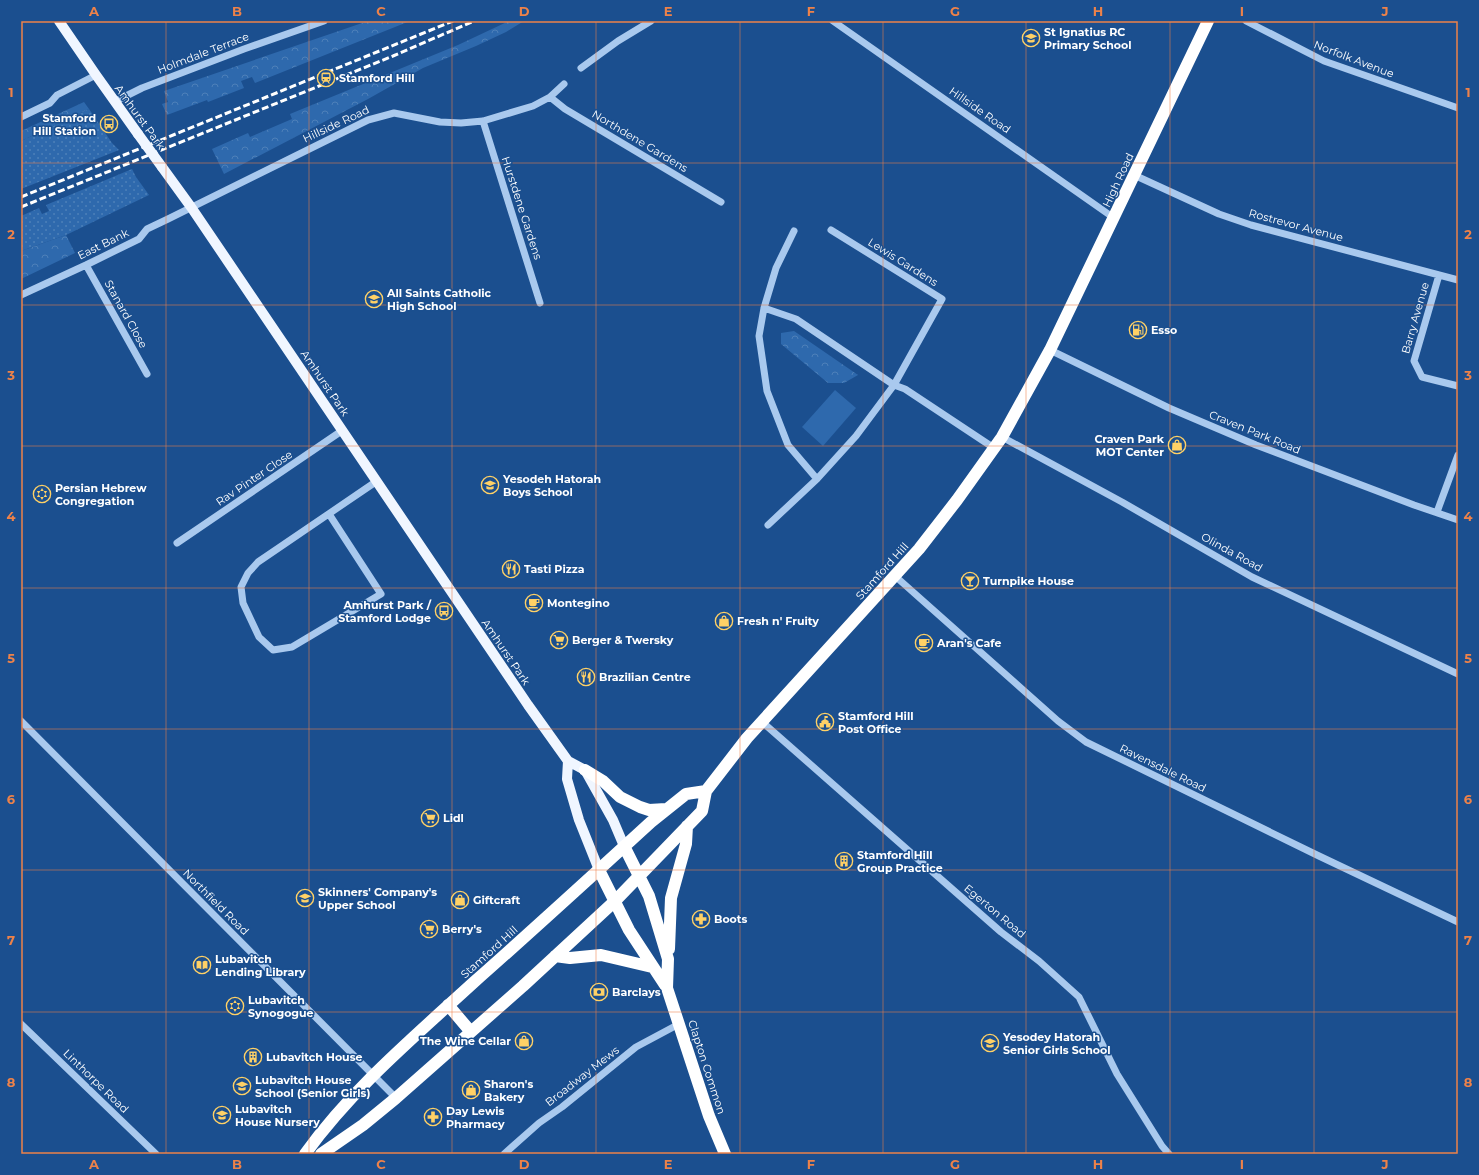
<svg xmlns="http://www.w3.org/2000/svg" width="1479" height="1175" font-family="Montserrat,sans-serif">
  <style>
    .grass { fill: url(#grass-dots) }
    .forest { fill: url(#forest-crowns) }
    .pitch { fill: #2e69ad }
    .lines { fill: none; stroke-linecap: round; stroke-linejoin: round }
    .minor { stroke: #a9c9ee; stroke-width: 7 }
    .major { stroke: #f0f6ff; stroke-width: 10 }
    .highway { stroke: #fff; stroke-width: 12 }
    .rail { stroke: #fff; stroke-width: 3; stroke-dasharray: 7 3; stroke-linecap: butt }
    .major-bridge { stroke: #f0f6ff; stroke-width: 10 }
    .grid { fill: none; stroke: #ee8249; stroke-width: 1; stroke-opacity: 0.55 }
    .labels { text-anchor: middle; stroke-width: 3; stroke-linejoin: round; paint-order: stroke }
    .poi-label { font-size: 11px; font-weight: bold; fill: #fff; stroke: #1b4f8f; text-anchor: start }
    .street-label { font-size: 11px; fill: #fff; stroke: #1b4f8f }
    .neatline { fill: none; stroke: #ee8249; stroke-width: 1.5 }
    .grid-label { font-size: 13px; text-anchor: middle; font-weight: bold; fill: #ee8249 }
  </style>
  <defs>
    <pattern id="grass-dots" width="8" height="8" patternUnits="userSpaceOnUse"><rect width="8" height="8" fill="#2e69ad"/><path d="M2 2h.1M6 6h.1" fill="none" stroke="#4d80b9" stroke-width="1.8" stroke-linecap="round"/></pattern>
    <pattern id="forest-crowns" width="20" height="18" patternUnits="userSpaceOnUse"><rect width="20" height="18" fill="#2e69ad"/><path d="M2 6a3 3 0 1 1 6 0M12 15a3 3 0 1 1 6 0" fill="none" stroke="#4d80b9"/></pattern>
  </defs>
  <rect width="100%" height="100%" fill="#1b4f8f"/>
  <path class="grass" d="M 89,109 L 112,143 L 119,150 L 21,189 L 21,141 Z
    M 132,169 L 136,177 L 149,195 L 66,235 L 21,251 L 21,216 L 39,208 L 42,214 L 49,211 L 46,205 Z"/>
  <path class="forest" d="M 368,21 L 410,21 L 255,83 L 252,77 L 241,81 L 244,88 L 208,102 L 207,100 L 167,115 L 162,104 L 168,102 L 164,91 Z
    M 509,21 L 524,21 L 506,32 L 476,46 L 423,68 L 368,99 L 224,174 L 212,149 L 248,133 L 250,137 L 292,119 L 290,114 L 458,45 Z
    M 84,102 L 89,109 L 21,141 L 21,131 Z
    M 66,235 L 75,253 L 21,279 L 21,251 Z
    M 794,331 L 858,375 L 844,383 L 828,383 L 781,344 L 781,333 Z"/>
  <path class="pitch" d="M 835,390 L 856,408 L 823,446 L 802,427 Z"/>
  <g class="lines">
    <path class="minor" d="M 833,21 L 1114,218
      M 1246,21 L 1324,61 L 1458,108
      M 581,68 L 618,41 L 651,21
      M 550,97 L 565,109 L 721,202
      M 114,102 L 142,88 L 244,49 L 324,21
      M 21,117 L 50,103 L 57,95 L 96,75
      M 483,121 L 540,303
      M 1134,175 L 1219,214 L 1251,225 L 1458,280
      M 831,230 L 942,299 L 894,385 L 905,389 L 994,448
      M 794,231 L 776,268 L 764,308 L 759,336 L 767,391 L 788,445 L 817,479
      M 86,265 L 147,374
      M 1439,275 L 1414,361 L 1422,377 L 1458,386
      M 21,295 L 86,265 L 139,239 L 147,229 L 168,219 L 368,120 L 394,113 L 440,122 L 461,123 L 483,121 L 533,106 L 550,97 L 564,84
      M 764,308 L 796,319 L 894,385 L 856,436 L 817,479 L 768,525
      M 1050,350 L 1169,408 L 1256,445 L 1414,505 L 1458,520
      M 1002,437 L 1122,502 L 1252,577 L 1458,674
      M 1437,512 L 1458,455
      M 329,514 L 381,594 L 292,647 L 273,650 L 259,637 L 243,603 L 241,587 L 248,573 L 258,562 L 377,481
      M 177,543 L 343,430
      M 895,576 L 1058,721 L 1086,742 L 1319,856 L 1458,922
      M 21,721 L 396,1098
      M 761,721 L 1001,932 L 1039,961 L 1079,997 L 1117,1074 L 1162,1146 L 1169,1154
      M 21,1024 L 156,1154
      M 504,1154 L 539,1123 L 562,1107 L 636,1047 L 679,1024"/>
    <path class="major" d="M 59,21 L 96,75 L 138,134
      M 162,167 L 191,207 L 528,705 L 568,761 L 585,770 L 613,820 L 624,846
      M 568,761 L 567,779 L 579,820 L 599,870"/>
    <path class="highway" d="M 585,770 L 603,781 L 620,797 L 640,807 L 649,810 L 666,809
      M 624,846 L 649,896 L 668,959 L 667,988
      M 599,870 L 629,930 L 667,988 L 709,1116 L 725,1154
      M 669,949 L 671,898 L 686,844 L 687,826
      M 555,956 L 570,958 L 601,955 L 652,967
      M 448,1005 L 471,1032
      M 305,1154 C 352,1089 414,1037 473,983 C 533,930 592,876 651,822 L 686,794 L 706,791
      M 321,1154 L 363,1125 L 396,1098 L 523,986 L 615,901 L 702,811 L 706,791 L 747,738 L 919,549 L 957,500 L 1002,437 L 1050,350 L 1208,21"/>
    <path class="rail" d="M 21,197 L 453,21
      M 21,207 L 393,56 L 474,21"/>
    <path class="major-bridge" d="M 138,134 L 162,167"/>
  </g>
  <path class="grid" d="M 166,21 L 166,1154M 309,21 L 309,1154M 452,21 L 452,1154M 596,21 L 596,1154M 740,21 L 740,1154M 883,21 L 883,1154M 1026,21 L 1026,1154M 1170,21 L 1170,1154M 1314,21 L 1314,1154M 21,163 L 1458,163M 21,305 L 1458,305M 21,446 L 1458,446M 21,588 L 1458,588M 21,729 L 1458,729M 21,870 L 1458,870M 21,1012 L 1458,1012"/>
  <defs>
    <symbol id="school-ring" viewBox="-11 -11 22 22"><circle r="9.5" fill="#1b4f8f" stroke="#ffd166" stroke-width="1.5"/><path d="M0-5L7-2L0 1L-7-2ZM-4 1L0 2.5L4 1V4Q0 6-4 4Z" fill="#ffd166"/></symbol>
    <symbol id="station-ring" viewBox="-11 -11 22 22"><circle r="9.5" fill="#1b4f8f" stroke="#ffd166" stroke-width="1.5"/><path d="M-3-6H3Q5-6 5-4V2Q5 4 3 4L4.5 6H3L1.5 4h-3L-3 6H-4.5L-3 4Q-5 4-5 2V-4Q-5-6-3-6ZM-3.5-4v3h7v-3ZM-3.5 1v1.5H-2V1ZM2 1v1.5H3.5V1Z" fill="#ffd166"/></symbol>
    <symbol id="bus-ring" viewBox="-11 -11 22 22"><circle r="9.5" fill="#1b4f8f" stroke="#ffd166" stroke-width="1.5"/><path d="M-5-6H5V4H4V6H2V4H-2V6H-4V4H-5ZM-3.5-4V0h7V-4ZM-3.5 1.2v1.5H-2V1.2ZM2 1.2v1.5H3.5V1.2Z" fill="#ffd166"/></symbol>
    <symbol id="fuel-ring" viewBox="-11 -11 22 22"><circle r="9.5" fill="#1b4f8f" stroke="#ffd166" stroke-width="1.5"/><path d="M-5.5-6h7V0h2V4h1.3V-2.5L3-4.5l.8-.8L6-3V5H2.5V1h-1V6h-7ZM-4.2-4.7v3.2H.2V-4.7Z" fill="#ffd166"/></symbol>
    <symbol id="shop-ring" viewBox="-11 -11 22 22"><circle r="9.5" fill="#1b4f8f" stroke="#ffd166" stroke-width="1.5"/><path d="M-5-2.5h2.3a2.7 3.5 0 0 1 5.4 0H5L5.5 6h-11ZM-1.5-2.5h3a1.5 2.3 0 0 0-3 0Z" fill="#ffd166"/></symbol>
    <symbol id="synagogue-ring" viewBox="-11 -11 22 22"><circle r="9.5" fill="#1b4f8f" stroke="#ffd166" stroke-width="1.5"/><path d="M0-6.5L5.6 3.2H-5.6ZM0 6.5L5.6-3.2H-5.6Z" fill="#ffd166"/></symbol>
    <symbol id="restaurant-ring" viewBox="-11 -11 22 22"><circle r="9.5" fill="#1b4f8f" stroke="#ffd166" stroke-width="1.5"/><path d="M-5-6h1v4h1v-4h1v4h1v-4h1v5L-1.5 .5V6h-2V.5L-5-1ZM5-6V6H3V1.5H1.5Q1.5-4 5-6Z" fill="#ffd166"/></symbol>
    <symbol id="bar-ring" viewBox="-11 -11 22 22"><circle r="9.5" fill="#1b4f8f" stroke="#ffd166" stroke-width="1.5"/><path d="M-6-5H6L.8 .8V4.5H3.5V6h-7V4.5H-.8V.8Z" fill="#ffd166"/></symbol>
    <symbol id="cafe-ring" viewBox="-11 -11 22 22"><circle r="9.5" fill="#1b4f8f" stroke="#ffd166" stroke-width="1.5"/><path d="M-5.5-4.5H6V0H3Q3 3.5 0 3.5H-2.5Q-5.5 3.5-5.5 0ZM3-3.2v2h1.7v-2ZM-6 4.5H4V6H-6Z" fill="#ffd166"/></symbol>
    <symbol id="supermarket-ring" viewBox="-11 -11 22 22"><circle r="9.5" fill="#1b4f8f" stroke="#ffd166" stroke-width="1.5"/><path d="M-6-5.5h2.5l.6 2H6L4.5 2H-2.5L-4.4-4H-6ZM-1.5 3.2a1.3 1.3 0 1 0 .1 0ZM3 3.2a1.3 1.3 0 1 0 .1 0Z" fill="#ffd166"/></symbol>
    <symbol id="civic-ring" viewBox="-11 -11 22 22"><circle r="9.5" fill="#1b4f8f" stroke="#ffd166" stroke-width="1.5"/><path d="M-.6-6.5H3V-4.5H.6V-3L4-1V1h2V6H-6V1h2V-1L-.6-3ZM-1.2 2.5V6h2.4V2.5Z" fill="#ffd166"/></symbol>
    <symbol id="building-ring" viewBox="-11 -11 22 22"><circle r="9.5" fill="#1b4f8f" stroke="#ffd166" stroke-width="1.5"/><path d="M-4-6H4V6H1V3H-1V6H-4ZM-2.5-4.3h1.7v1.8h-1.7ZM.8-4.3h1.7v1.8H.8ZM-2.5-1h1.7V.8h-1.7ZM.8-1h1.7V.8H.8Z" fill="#ffd166"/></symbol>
    <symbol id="pharmacy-ring" viewBox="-11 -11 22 22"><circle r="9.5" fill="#1b4f8f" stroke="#ffd166" stroke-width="1.5"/><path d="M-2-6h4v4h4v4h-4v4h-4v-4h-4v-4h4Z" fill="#ffd166"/></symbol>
    <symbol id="library-ring" viewBox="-11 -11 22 22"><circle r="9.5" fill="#1b4f8f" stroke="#ffd166" stroke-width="1.5"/><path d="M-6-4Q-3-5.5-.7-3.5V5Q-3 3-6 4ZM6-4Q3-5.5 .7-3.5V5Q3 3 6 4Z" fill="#ffd166"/></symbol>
    <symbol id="bank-ring" viewBox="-11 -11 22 22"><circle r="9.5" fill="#1b4f8f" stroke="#ffd166" stroke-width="1.5"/><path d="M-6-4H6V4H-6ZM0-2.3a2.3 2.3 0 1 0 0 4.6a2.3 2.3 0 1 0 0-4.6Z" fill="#ffd166"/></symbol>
  </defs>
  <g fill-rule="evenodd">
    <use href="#school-ring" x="1021" y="28" width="20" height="20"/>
    <use href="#station-ring" x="316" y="68" width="20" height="20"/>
    <use href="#bus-ring" x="99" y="114" width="20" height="20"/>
    <use href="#school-ring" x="364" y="289" width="20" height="20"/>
    <use href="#fuel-ring" x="1128" y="320" width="20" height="20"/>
    <use href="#shop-ring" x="1167" y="435" width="20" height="20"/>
    <use href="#school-ring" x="480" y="475" width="20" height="20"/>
    <use href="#synagogue-ring" x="32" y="484" width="20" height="20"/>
    <use href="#restaurant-ring" x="501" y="559" width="20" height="20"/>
    <use href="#bar-ring" x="960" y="571" width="20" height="20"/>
    <use href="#cafe-ring" x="524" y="593" width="20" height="20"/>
    <use href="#bus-ring" x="434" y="601" width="20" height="20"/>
    <use href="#shop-ring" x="714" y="611" width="20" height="20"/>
    <use href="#supermarket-ring" x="549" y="630" width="20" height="20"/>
    <use href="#cafe-ring" x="914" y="633" width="20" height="20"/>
    <use href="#restaurant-ring" x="576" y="667" width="20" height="20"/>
    <use href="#civic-ring" x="815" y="712" width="20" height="20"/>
    <use href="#supermarket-ring" x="420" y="808" width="20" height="20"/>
    <use href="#building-ring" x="834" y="851" width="20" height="20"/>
    <use href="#school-ring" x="295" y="888" width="20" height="20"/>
    <use href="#shop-ring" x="450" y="890" width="20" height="20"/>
    <use href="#pharmacy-ring" x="691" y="909" width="20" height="20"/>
    <use href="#supermarket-ring" x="419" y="919" width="20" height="20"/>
    <use href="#library-ring" x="192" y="955" width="20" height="20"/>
    <use href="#bank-ring" x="589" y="982" width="20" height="20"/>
    <use href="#synagogue-ring" x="225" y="996" width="20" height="20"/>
    <use href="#shop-ring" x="514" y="1031" width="20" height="20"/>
    <use href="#school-ring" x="980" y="1033" width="20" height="20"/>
    <use href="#building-ring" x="243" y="1047" width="20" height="20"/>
    <use href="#school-ring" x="232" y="1076" width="20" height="20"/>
    <use href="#shop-ring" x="461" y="1080" width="20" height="20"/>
    <use href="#school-ring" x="212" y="1105" width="20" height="20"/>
    <use href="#pharmacy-ring" x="423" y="1107" width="20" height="20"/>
  </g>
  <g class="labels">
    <g class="poi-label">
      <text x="1044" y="36">St Ignatius RC<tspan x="1044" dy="13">Primary School</tspan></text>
      <text x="339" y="82">Stamford Hill</text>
      <text x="96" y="122" text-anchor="end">Stamford<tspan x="96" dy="13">Hill Station</tspan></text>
      <text x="387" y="297">All Saints Catholic<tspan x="387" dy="13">High School</tspan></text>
      <text x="1151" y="334">Esso</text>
      <text x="1164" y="443" text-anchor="end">Craven Park<tspan x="1164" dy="13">MOT Center</tspan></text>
      <text x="503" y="483">Yesodeh Hatorah<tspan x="503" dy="13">Boys School</tspan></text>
      <text x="55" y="492">Persian Hebrew<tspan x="55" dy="13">Congregation</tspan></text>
      <text x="524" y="573">Tasti Pizza</text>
      <text x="983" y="585">Turnpike House</text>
      <text x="547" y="607">Montegino</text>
      <text x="431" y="609" text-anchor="end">Amhurst Park /<tspan x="431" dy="13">Stamford Lodge</tspan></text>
      <text x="737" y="625">Fresh n' Fruity</text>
      <text x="572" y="644">Berger &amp; Twersky</text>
      <text x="937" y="647">Aran's Cafe</text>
      <text x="599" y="681">Brazilian Centre</text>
      <text x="838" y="720">Stamford Hill<tspan x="838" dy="13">Post Office</tspan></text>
      <text x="443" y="822">Lidl</text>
      <text x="857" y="859">Stamford Hill<tspan x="857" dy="13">Group Practice</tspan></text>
      <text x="318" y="896">Skinners' Company's<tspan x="318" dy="13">Upper School</tspan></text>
      <text x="473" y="904">Giftcraft</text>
      <text x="714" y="923">Boots</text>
      <text x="442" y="933">Berry's</text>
      <text x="215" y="963">Lubavitch<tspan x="215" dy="13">Lending Library</tspan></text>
      <text x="612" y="996">Barclays</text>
      <text x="248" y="1004">Lubavitch<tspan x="248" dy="13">Synogogue</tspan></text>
      <text x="1003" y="1041">Yesodey Hatorah<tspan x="1003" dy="13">Senior Girls School</tspan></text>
      <text x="511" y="1045" text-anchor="end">The Wine Cellar</text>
      <text x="266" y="1061">Lubavitch House</text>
      <text x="255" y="1084">Lubavitch House<tspan x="255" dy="13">School (Senior Girls)</tspan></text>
      <text x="484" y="1088">Sharon's<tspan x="484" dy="13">Bakery</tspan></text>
      <text x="235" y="1113">Lubavitch<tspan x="235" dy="13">House Nursery</tspan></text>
      <text x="446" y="1115">Day Lewis<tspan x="446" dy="13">Pharmacy</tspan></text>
    </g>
    <g class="street-label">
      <text transform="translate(203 53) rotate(-21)" y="4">Holmdale Terrace</text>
      <text transform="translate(1354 59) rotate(21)" y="4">Norfolk Avenue</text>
      <text transform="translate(980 110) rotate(35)" y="4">Hillside Road</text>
      <text transform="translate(140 117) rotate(54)" y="4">Amhurst Park</text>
      <text transform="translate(336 124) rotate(-25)" y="4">Hillside Road</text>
      <text transform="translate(640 141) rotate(31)" y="4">Northdene Gardens</text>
      <text transform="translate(1118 180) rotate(-65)" y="4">High Road</text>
      <text transform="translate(522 208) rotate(72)" y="4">Hurstdene Gardens</text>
      <text transform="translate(1296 225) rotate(15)" y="4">Rostrevor Avenue</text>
      <text transform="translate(103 244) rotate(-26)" y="4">East Bank</text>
      <text transform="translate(903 262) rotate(32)" y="4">Lewis Gardens</text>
      <text transform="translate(126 314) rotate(61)" y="4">Stanard Close</text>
      <text transform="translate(1415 318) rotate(-74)" y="4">Barry Avenue</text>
      <text transform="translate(325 383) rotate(56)" y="4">Amhurst Park</text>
      <text transform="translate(1255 432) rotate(22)" y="4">Craven Park Road</text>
      <text transform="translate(254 478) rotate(-34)" y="4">Rav Pinter Close</text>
      <text transform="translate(1232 552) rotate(29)" y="4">Olinda Road</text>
      <text transform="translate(882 571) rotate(-48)" y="4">Stamford Hill</text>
      <text transform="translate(506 652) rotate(56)" y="4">Amhurst Park</text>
      <text transform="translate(1163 768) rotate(26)" y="4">Ravensdale Road</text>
      <text transform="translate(216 902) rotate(45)" y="4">Northfield Road</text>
      <text transform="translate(995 911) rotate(40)" y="4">Egerton Road</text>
      <text transform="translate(489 952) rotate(-42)" y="4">Stamford Hill</text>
      <text transform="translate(707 1067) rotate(72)" y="4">Clapton Common</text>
      <text transform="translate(582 1076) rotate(-38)" y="4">Broadway Mews</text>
      <text transform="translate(96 1081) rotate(44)" y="4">Linthorpe Road</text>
    </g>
  </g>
  <rect width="1479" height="1175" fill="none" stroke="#1b4f8f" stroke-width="44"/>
  <rect x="22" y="22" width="1435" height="1131" class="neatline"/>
  <g class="grid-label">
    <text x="94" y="16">A</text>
    <text x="237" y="16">B</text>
    <text x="381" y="16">C</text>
    <text x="524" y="16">D</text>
    <text x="668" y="16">E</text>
    <text x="811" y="16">F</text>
    <text x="955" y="16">G</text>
    <text x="1098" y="16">H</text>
    <text x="1242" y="16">I</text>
    <text x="1385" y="16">J</text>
    <text x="11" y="97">1</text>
    <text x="1468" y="97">1</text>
    <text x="11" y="239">2</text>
    <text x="1468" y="239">2</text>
    <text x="11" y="380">3</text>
    <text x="1468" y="380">3</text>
    <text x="11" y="521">4</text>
    <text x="1468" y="521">4</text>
    <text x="11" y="663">5</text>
    <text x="1468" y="663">5</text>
    <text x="11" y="804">6</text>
    <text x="1468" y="804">6</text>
    <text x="11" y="945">7</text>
    <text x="1468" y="945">7</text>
    <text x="11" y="1087">8</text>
    <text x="1468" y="1087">8</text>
    <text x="94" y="1169">A</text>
    <text x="237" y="1169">B</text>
    <text x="381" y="1169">C</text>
    <text x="524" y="1169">D</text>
    <text x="668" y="1169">E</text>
    <text x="811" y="1169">F</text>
    <text x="955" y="1169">G</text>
    <text x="1098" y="1169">H</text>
    <text x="1242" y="1169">I</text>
    <text x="1385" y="1169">J</text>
  </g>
</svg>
